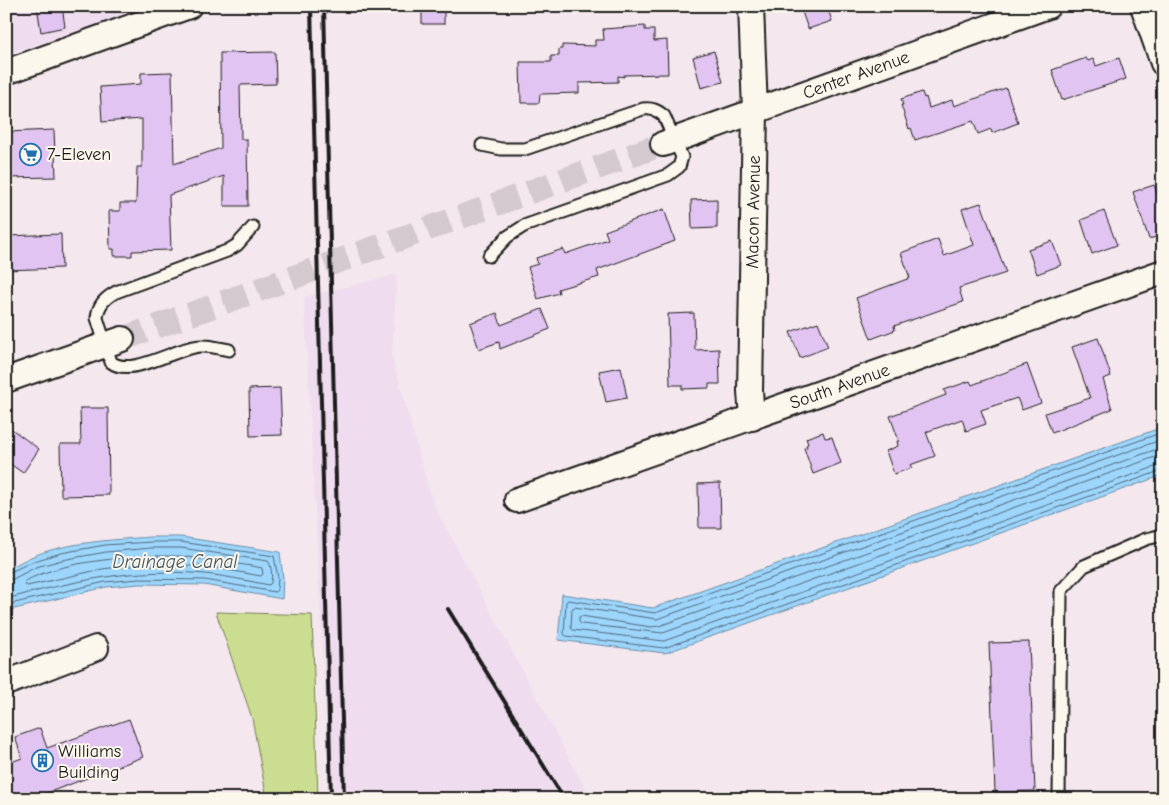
<svg xmlns="http://www.w3.org/2000/svg" width="1169" height="805" font-family="'Comic Neue',sans-serif">
  <style>
    .built { fill: #efddef }
    .green { fill: #cbdd91; stroke: #747c56 }
    .water { fill: #9dd6fd; stroke: #698ca3 }
    .lines { fill: none; stroke-linecap: round; stroke-linejoin: round }
    .shore { stroke: #506676; stroke-width: 1 }
    .building { fill: #e2c4f2; stroke: #1c1c1c }
    .street-tunnel { stroke: #d4c9ce; stroke-width: 24; stroke-dasharray: 24 12; stroke-linecap: butt }
    .lane-casing { stroke: #1c1c1c; stroke-width: 15 }
    .street-casing { stroke: #1c1c1c; stroke-width: 28 }
    .lane { stroke: #fbf7ec; stroke-width: 11 }
    .street { stroke: #fbf7ec; stroke-width: 24 }
    .rail { stroke: #1c1c1c; stroke-width: 4 }
    .labels { text-anchor: middle; stroke-width: 4; stroke-linejoin: round; paint-order: stroke }
    .street-label { font-size: 18px; fill: #1c1c1c; stroke: #fbf7ec }
    .poi-label { font-size: 18px; fill: #1c1c1c; stroke: #fbf7ec; text-anchor: start }
    .water-label { font-size: 19px; font-style: italic; fill: #435460; stroke: #fbf7ec }
  </style>
  <rect width="100%" height="100%" fill="#f4e8ee"/>
  <filter id="ink" filterUnits="userSpaceOnUse"><feTurbulence type="fractalNoise" baseFrequency=".02" numOctaves="2"/><feDisplacementMap in="SourceGraphic" scale="10" xChannelSelector="R" yChannelSelector="G"/><feConvolveMatrix kernelMatrix="1 2 1 2 8 2 1 2 1" color-interpolation-filters="sRGB"/></filter>
  <g filter="url(#ink)">
    <path class="built" d="M 6,6 L 141,6 L 94,27 L 6,54 Z
      M 397,274 L 392,357 L 433,503 L 591,799 L 330,799 L 304,297 Z"/>
    <path class="green" d="M 216,612 L 312,615 L 318,799 L 267,799 L 252,718 Z"/>
    <path class="water" d="M 1163,427 L 1163,475 L 665,653 L 558,640 L 562,594 L 653,608 Z
      M 150,537 L 181,537 L 280,552 L 283,578 L 282,599 L 204,585 L 139,584 L 106,587 L 6,611 L 6,570 C 14,566 22,561 31,557 C 66,542 112,540 150,537 Z"/>
    <g class="lines">
      <path class="shore" d="M 1163,432 L 655,613 L 568,600 L 566,602 L 564,634 L 566,636 L 664,648 L 1163,470
        M 1163,439 L 657,619 L 574,607 L 572,609 L 571,628 L 573,630 L 664,641 L 1163,464
        M 1163,447 L 659,626 L 651,627 L 581,616 L 579,617 L 579,622 L 581,624 L 663,633 L 1155,457 L 1163,456
        M 151,556 L 180,556 L 252,566 L 262,568 L 263,574 L 261,576 L 205,566 L 138,565 L 102,569 L 27,586 L 24,584 L 25,581 C 63,562 108,559 151,556 Z
        M 6,574 L 34,561 L 61,553 L 105,545 L 151,542 L 181,542 L 274,556 L 278,578 L 277,590 L 275,592 L 205,580 L 139,579 L 105,582 L 6,605
        M 6,580 L 13,579 L 36,567 L 62,560 L 106,552 L 151,548 L 181,548 L 268,561 C 272,566 272,577 271,583 L 269,585 C 248,581 226,576 205,574 C 135,567 74,581 6,599"/>
    </g>
    <path class="building" d="M 37,6 L 62,6 L 65,27 L 41,32 Z
      M 422,6 L 444,6 L 444,24 L 422,24 Z
      M 800,6 L 827,6 L 832,21 L 808,29 Z
      M 645,26 L 645,30 L 654,30 L 654,41 L 667,40 L 668,74 L 624,75 L 624,77 L 618,76 L 618,82 L 579,83 L 579,93 L 540,94 L 539,103 L 521,103 L 520,62 L 551,62 L 551,56 L 559,56 L 559,49 L 562,49 L 562,45 L 595,46 L 595,40 L 604,40 L 603,29 Z
      M 714,51 L 723,82 L 701,88 L 693,57 Z
      M 275,52 L 276,84 L 240,85 L 241,139 L 247,139 L 248,206 L 224,206 L 224,176 L 169,195 L 171,250 L 132,251 L 132,256 L 114,256 L 114,249 L 110,249 L 109,211 L 120,211 L 120,203 L 136,203 L 137,167 L 142,167 L 142,119 L 102,122 L 100,87 L 141,84 L 141,73 L 172,72 L 174,164 L 221,148 L 220,53 Z
      M 1086,58 L 1088,61 L 1093,59 L 1096,66 L 1119,58 L 1126,79 L 1062,100 L 1052,70 Z
      M 1006,88 L 1018,123 L 992,133 L 991,129 L 978,134 L 973,121 L 915,140 L 911,128 L 909,129 L 901,105 L 903,105 L 901,99 L 922,92 L 924,98 L 926,97 L 929,108 L 952,100 L 954,106 Z
      M 54,130 L 56,177 L 6,178 L 6,132 Z
      M 1154,185 L 1163,209 L 1163,235 L 1149,239 L 1133,192 Z
      M 717,199 L 717,228 L 692,229 L 691,200 Z
      M 981,203 L 1006,273 L 959,288 L 963,302 L 894,326 L 895,330 L 871,339 L 856,298 L 910,278 L 901,253 L 938,239 L 944,256 L 974,245 L 962,209 Z
      M 664,209 L 675,241 L 597,270 L 599,277 L 558,289 L 559,293 L 538,299 L 528,267 L 538,264 L 536,258 L 563,249 L 565,254 L 608,239 L 605,231 Z
      M 1104,211 L 1117,245 L 1092,254 L 1081,220 Z
      M 61,234 L 62,268 L 6,270 L 6,236 Z
      M 1052,241 L 1061,265 L 1037,274 L 1028,249 Z
      M 542,309 L 550,329 L 500,349 L 499,342 L 479,349 L 470,323 L 497,313 L 501,325 Z
      M 694,313 L 695,350 L 719,349 L 720,384 L 709,384 L 709,388 L 682,389 L 682,385 L 670,385 L 668,314 Z
      M 818,322 L 828,347 L 800,358 L 790,332 Z
      M 1098,338 L 1111,376 L 1103,379 L 1112,409 L 1052,433 L 1045,413 L 1090,398 L 1072,347 Z
      M 1027,364 L 1041,403 L 1022,410 L 1017,398 L 981,410 L 986,424 L 966,431 L 962,419 L 926,432 L 935,456 L 910,465 L 912,468 L 894,474 L 886,451 L 898,446 L 897,441 L 899,441 L 890,416 L 946,395 L 944,390 L 970,381 L 972,385 Z
      M 621,367 L 627,398 L 606,402 L 599,371 Z
      M 280,388 L 282,435 L 250,436 L 249,389 Z
      M 80,408 L 108,408 L 109,495 L 61,496 L 60,444 L 81,444 Z
      M 6,425 L 39,449 L 23,473 L 6,461 Z
      M 823,432 L 825,438 L 832,437 L 841,463 L 813,474 L 804,448 L 807,447 L 806,445 L 808,444 L 806,438 Z
      M 720,483 L 721,528 L 699,528 L 698,484 Z
      M 1029,642 L 1035,791 L 995,792 L 989,643 Z
      M 129,719 L 143,757 L 31,799 L 6,799 L 6,764 L 22,758 L 15,737 L 40,728 L 47,748 Z"/>
    <g class="lines">
      <path class="street-tunnel" d="M 122,339 L 663,144"/>
      <defs>
        <path id="lane" d="M 482,145 L 501,149 L 525,149 L 643,109 C 652,108 657,110 664,116 L 682,157 L 679,167 L 668,175 L 524,226 L 507,237 L 489,256
          M 229,350 C 218,348 205,344 194,347 C 171,351 130,377 111,362 L 97,318 C 98,305 105,298 116,292 L 227,251 L 237,245 L 253,227
          M 1059,799 L 1061,591 L 1084,566 L 1146,539 L 1163,535"/>
        <g id="street">
          <path d="M 751,6 L 755,111 L 750,391 L 752,418"/>
          <path d="M 1143,6 L 1163,63"/>
          <path d="M 6,72 L 189,6"/>
          <path id="s1" d="M 663,144 L 1048,6"/>
          <path d="M 6,380 L 122,339"/>
          <path id="s2" d="M 517,500 L 1163,272"/>
          <path d="M 6,683 L 96,648"/>
        </g>
      </defs>
      <use href="#lane" class="lane-casing"/>
      <use href="#street" class="street-casing"/>
      <use href="#lane" class="lane"/>
      <use href="#street" class="street"/>
      <path class="rail" d="M 311,6 L 331,799
        M 324,6 L 344,799
        M 448,609 L 564,799"/>
    </g>
  </g>
  <defs>
    <symbol id="supermarket-ring" viewBox="-11 -11 22 22"><circle r="9.5" fill="#fbf7ec" stroke="#1f6fb2" stroke-width="1.5"/><path d="M-6-5.5h2.5l.6 2H6L4.5 2H-2.5L-4.4-4H-6ZM-1.5 3.2a1.3 1.3 0 1 0 .1 0ZM3 3.2a1.3 1.3 0 1 0 .1 0Z" fill="#1f6fb2"/></symbol>
    <symbol id="building-ring" viewBox="-11 -11 22 22"><circle r="9.5" fill="#fbf7ec" stroke="#1f6fb2" stroke-width="1.5"/><path d="M-4-6H4V6H1V3H-1V6H-4ZM-2.5-4.3h1.7v1.8h-1.7ZM.8-4.3h1.7v1.8H.8ZM-2.5-1h1.7V.8h-1.7ZM.8-1h1.7V.8H.8Z" fill="#1f6fb2"/></symbol>
  </defs>
  <g fill-rule="evenodd">
    <use href="#supermarket-ring" x="18" y="142" width="25" height="25"/>
    <use href="#building-ring" x="30" y="748" width="25" height="25"/>
  </g>
  <g class="labels">
    <g class="street-label">
      <text dy="6" stroke="none"><textPath href="#s1" startOffset="205">Center Avenue</textPath></text>
      <text transform="translate(753 212) rotate(-89)" y="6">Macon Avenue</text>
      <text dy="6" stroke="none"><textPath href="#s2" startOffset="342">South Avenue</textPath></text>
    </g>
    <g class="poi-label">
      <text x="47" y="160">7-Eleven</text>
      <text x="58" y="757">Williams<tspan x="58" dy="21">Building</tspan></text>
    </g>
    <g class="water-label">
      <text x="175" y="568">Drainage Canal</text>
    </g>
  </g>
  <rect width="1169" height="805" fill="none" stroke="#fbf7ec" stroke-width="25"/>
  <rect x="12" y="12" width="1144" height="780" fill="none" stroke="#1c1c1c" stroke-width="2" filter="url(#ink)"/>
</svg>
